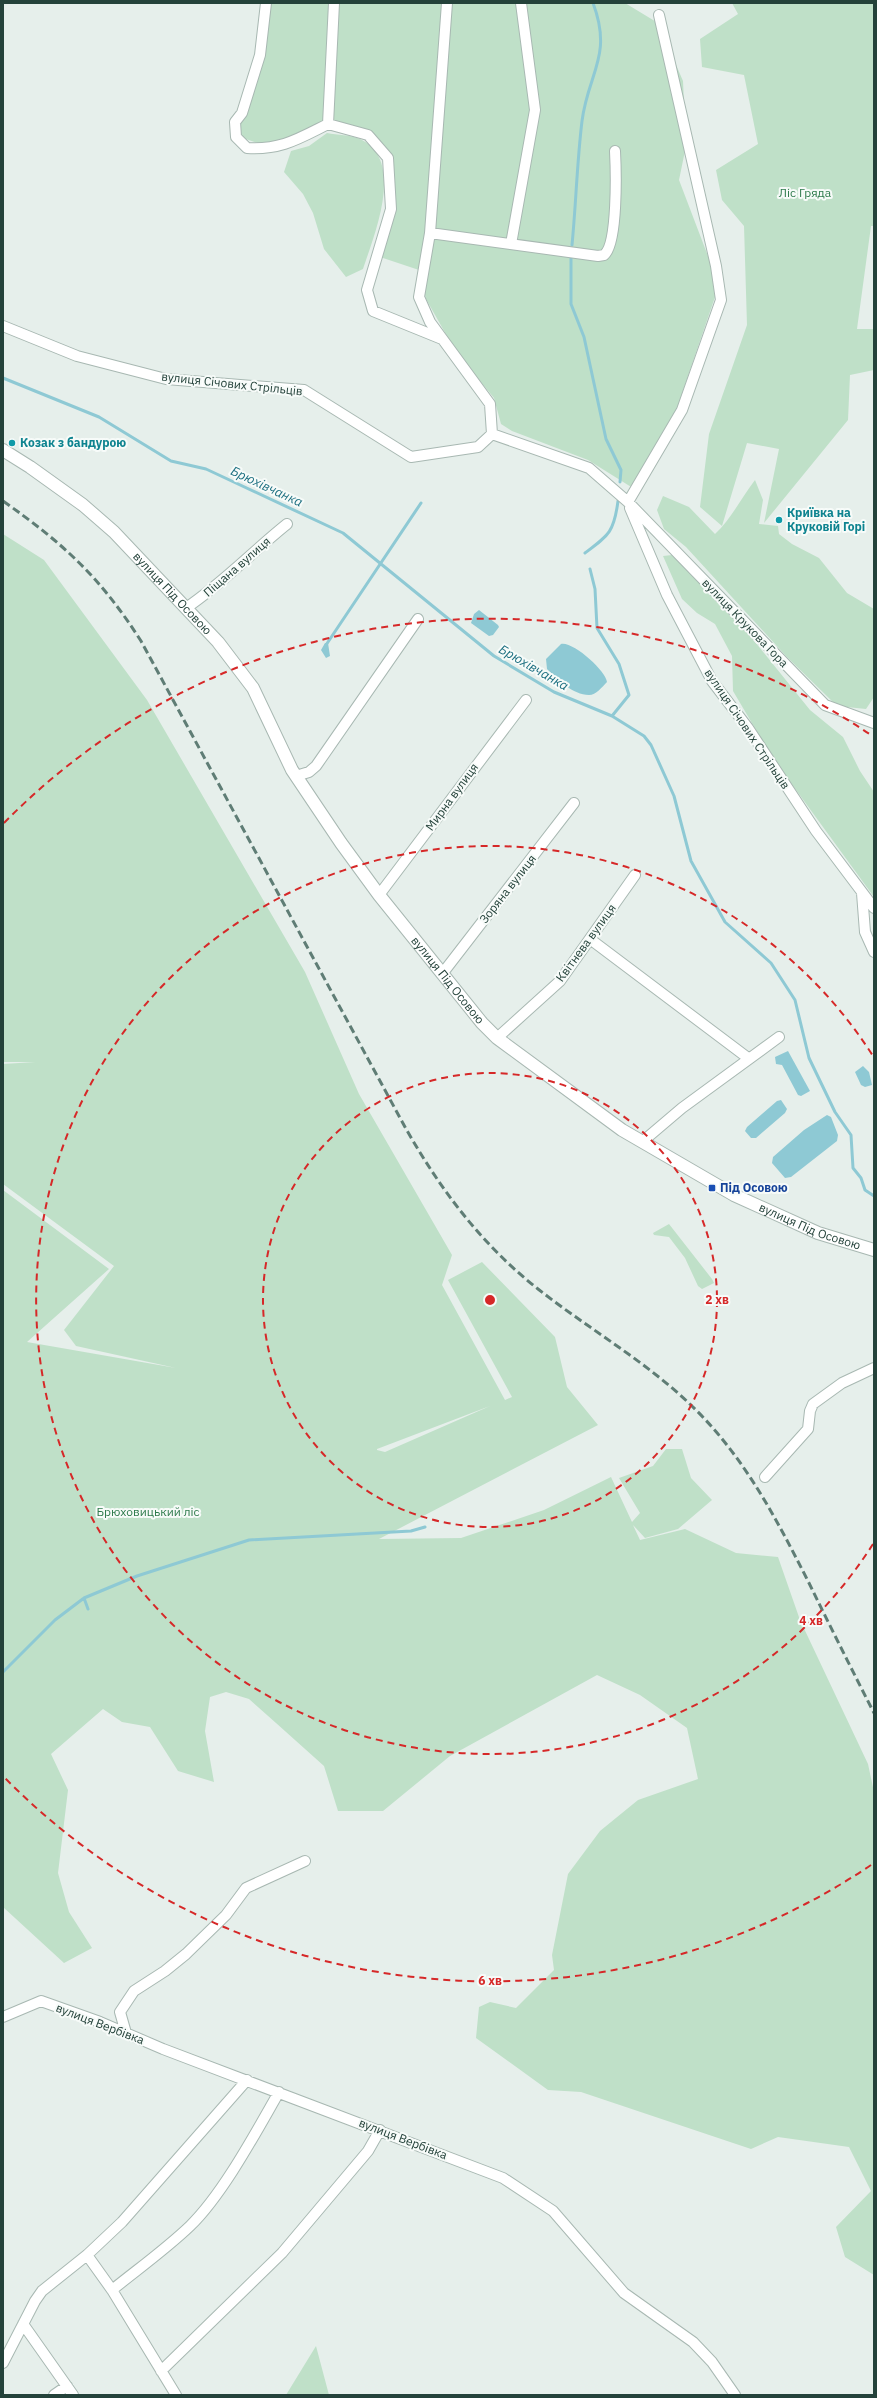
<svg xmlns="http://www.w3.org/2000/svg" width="877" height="2398" font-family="'IBM Plex Sans',sans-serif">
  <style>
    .green { fill: #bfe0c8; fill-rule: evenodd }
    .water { fill: #8ec9d4 }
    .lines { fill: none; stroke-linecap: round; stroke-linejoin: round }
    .stream { stroke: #8ec9d4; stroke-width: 3 }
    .minor-casing { stroke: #a8b8b2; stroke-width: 12 }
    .tertiary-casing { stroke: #a8b8b2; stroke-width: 14 }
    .minor { stroke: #fff; stroke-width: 10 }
    .tertiary { stroke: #fff; stroke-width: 12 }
    .rail { stroke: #5f7d75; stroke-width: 3; stroke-dasharray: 8 4; stroke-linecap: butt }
    .ring { fill: none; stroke: #d62828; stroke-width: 2; stroke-dasharray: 7 5 }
    .culture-dot { fill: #0f9aa8; stroke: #f7fbf9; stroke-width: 1.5 }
    .transit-dot { fill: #1a4fb4; stroke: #f7fbf9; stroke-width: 1.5 }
    .labels { text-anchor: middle; stroke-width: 4; stroke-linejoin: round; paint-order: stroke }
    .park-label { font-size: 12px; fill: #2d7a4b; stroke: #f7fbf9 }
    .street-label { font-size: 12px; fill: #24423a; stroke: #f7fbf9 }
    .culture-label { font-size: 12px; font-weight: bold; fill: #0d838f; stroke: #f7fbf9; text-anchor: start }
    .transit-label { font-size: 12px; font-weight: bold; fill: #164399; stroke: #f7fbf9; text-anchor: start }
    .water-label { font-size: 13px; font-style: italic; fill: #1c6f80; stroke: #f7fbf9 }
    .centre { fill: #d62828; stroke: #f7fbf9; stroke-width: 2 }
    .ring-label { font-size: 12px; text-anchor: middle; font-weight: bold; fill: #d62828; stroke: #f7fbf9; stroke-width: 4; stroke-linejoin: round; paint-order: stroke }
  </style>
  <rect width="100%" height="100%" fill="#e6efeb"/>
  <path class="green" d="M 268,3 L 625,3 L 658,23 L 683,81 L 686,146 L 679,180 L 711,264 L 715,297 L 677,408 L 636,490 L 588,460 L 512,431 L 501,424 L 494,398 L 456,352 L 426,299 L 419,270 L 380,257 L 395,210 L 390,157 L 370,131 L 332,120 L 266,146 L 237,136 L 267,33 Z
    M 732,3 L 874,3 L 874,226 L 871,226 L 857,329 L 874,329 L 874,370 L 850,375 L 848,420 L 764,523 L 779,449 L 747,443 L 722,526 L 700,507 L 709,434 L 747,325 L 744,226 L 722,200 L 716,170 L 758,144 L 744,75 L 702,67 L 700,39 L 738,14 Z
    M 327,133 C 337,135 351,135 360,139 C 406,160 374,235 363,269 L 346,277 L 324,249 L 313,213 L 303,194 L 284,172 L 291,151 L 309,146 Z
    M 755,480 L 763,500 L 759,524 L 778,526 L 779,534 L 792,544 L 819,558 L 847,593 L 874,609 L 874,697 L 866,709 L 837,706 L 786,656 L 686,547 L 664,529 L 657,510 L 663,496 L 689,507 L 715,534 C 732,518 741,498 755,480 Z
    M 3,534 L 44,560 L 147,700 L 305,972 L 359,1094 L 452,1255 L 442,1285 L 505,1400 L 512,1397 L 448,1280 L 482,1262 L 555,1337 L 567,1387 L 598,1425 L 379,1539 L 461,1538 L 544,1510 L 611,1477 L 632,1522 L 640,1513 L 619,1478 L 653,1466 L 666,1449 L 682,1449 L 691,1478 L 712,1500 L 678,1529 L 645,1538 L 633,1525 L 640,1540 L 685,1529 L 736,1553 L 778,1557 L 800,1620 L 868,1764 L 874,1792 L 874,2275 L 845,2257 L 836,2227 L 871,2191 L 849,2147 L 778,2137 L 751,2149 L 581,2092 L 548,2090 L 476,2038 L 479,2007 L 490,2002 L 516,2008 L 554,1970 L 552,1955 L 568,1874 L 600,1831 L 638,1800 L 698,1779 L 687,1728 L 640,1695 L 597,1675 L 450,1756 L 383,1811 L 338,1811 L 324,1766 L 276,1723 L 249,1699 L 226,1692 L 210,1697 L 205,1731 L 214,1782 L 178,1771 L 150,1727 L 122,1722 L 103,1709 L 51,1754 L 68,1790 L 58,1873 L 69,1912 L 92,1948 L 64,1963 L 3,1907 L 3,1190 L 109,1269 L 27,1342 L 176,1368 L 76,1346 L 64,1330 L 114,1266 L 3,1184 L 3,1064 L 35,1062 L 3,1062 ZM 490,1406 L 385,1452 L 377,1450 L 377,1449 Z
    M 672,555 L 751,637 L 810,710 L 843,737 L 860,771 L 874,792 L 874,897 L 772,757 L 733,691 L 732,656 L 715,624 L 697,613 L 682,599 L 663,556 Z
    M 669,1224 L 712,1279 L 714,1283 L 702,1289 L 698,1286 L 685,1258 L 669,1237 L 654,1235 L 653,1233 Z
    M 316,2346 L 329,2395 L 286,2395 Z"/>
  <path class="water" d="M 479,610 L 498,625 L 499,627 L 493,635 L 489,636 L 471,623 L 474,614 Z
    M 325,643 L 328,643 L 330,656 L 326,658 L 321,650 Z
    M 561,644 C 573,641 606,671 607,682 C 602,687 596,695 589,695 C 573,695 557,679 547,669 L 546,659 Z
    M 788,1051 L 810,1091 L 801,1096 L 798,1095 L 782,1065 L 776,1064 L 775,1057 Z
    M 863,1066 L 869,1072 L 872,1085 L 865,1087 L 861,1085 L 855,1072 Z
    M 781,1100 L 787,1109 L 785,1113 L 756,1138 L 751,1138 L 745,1131 L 747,1127 L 777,1101 Z
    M 827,1115 L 831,1117 L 838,1135 L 837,1141 L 791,1177 L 785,1178 L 772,1163 L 773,1157 L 804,1130 Z"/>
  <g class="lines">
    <path class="stream" d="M 572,245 C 576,204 577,162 582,121 C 588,73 613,56 593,3
      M 571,258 L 571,304 L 584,337 L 606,439 L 621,470 L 620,482
      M 3,378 L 99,417 L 171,461 L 206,469 L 343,533 L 494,656 L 554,692 L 612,716 L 644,736 L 651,745 L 674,796 L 691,861 L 725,922 L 771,963 L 795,1000 L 809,1058 L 835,1112 L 851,1135 L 853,1168 L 861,1178 L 865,1190 L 874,1196
      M 585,553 C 609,535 614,532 618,501
      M 590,569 L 595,589 L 597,628 L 619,664 L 629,695 L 612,716
      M 326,645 L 421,503
      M 84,1598 L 88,1609
      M 3,1672 L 55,1620 L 84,1598 L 137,1576 L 249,1540 L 411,1531 L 425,1527"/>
    <defs>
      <path id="minor" d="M 266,3 L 260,55 L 242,113 L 235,122 L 236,137 L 247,148 C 281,150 298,139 328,124
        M 334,3 L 328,124 L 368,135 L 388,158 L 391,209 L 367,290 L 373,311 L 442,339
        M 447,3 L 430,233 L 419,297 L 430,322 L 490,404 L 492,434
        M 430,233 L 598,256 L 604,255 C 618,244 616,170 615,151
        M 511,244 L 535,110 L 521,3
        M 3,326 L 77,356 L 166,379 L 304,390 L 411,457 L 478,447 L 492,434 L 589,468 L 628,502 L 825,705 L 874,723
        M 628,502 L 682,410 L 721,300 L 716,266 L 659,15
        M 630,508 L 667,595 L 712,681 L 748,728 L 816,831 L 874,908
        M 186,608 C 223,583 252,552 287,524
        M 296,776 L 309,772 L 316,766 L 418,619
        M 862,893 L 865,932 L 874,952
        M 379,895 L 526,700
        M 590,939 L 748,1058
        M 442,974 L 574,803
        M 497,1038 L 560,981 L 635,875
        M 642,1142 L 682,1108 L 779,1037
        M 765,1477 L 808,1429 L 810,1411 L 813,1404 L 842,1383 L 874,1368
        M 3,2017 L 41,2001 L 100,2022 L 163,2049 L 503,2178 L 553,2211 L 624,2293 L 693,2342 L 712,2362 L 735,2395
        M 126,2033 L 120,2012 L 134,1991 L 165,1971 L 186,1954 L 226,1915 L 246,1888 L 305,1861
        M 87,2255 L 112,2290 L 176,2395
        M 112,2290 C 138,2269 166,2249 190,2226 C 223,2194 256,2132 279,2092
        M 23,2324 L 73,2395
        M 3,2363 L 35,2301 L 42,2291 L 87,2255 L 122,2222 L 247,2080
        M 161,2371 L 282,2253 L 368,2151 L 380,2130
        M 54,2395 L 67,2386"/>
      <g id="tertiary">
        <path id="s1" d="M 3,450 L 30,467 L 83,505 L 114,532 L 218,642 L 253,688 L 292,770 L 341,843 L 379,895 L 482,1023 L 497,1038 L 622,1130 L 734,1195 L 818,1233 L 874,1250"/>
      </g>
    </defs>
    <use href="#minor" class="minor-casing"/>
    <use href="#tertiary" class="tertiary-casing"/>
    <use href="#minor" class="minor"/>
    <use href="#tertiary" class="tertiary"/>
    <path class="rail" d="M 3,501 C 64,544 100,577 141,641 L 405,1127 C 440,1189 481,1244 538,1289 C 590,1330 649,1363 696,1410 C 746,1460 777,1520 809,1583 C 830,1626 852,1670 874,1713"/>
  </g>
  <g class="ring">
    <circle cx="490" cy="1300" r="227"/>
    <path d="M873 1544A454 454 0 1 1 873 1056"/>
    <path d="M871 1865A681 681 0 0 1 4 1777M4 823A681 681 0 0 1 871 735"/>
  </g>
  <g class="culture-dot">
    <circle cx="12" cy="443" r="4"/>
    <circle cx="779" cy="520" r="4"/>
  </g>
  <rect class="transit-dot" x="708" y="1184" width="8" height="8" rx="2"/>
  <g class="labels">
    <g class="park-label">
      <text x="805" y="197">Ліс Гряда</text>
      <text x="148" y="1516">Брюховицький ліс</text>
    </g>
    <g class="street-label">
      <text transform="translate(232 384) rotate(6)" y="4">вулиця Січових Стрільців</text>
      <text transform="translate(237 567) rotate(-41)" y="4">Піщана вулиця</text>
      <text dy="4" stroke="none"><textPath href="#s1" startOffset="223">вулиця Під Осовою</textPath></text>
      <text transform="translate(745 623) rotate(46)" y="4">вулиця Крукова Гора</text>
      <text transform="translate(747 729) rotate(56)" y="4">вулиця Січових Стрільців</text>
      <text transform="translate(452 797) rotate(-54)" y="4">Мирна вулиця</text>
      <text transform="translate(508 889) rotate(-52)" y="4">Зоряна вулиця</text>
      <text transform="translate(586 943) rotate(-54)" y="4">Квітнева вулиця</text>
      <text dy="4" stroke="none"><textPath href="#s1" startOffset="700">вулиця Під Осовою</textPath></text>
      <text dy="4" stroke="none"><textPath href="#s1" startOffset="1143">вулиця Під Осовою</textPath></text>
      <text transform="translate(100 2024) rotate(21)" y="4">вулиця Вербівка</text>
      <text transform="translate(403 2139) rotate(21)" y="4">вулиця Вербівка</text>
    </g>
    <g class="culture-label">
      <text x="20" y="447">Козак з бандурою</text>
      <text x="787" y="517">Криївка на<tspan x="787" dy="14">Круковій Горі</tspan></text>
    </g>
    <g class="transit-label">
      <text x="720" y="1192">Під Осовою</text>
    </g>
    <g class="water-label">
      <text transform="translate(267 486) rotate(25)" y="5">Брюхівчанка</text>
      <text transform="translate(534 667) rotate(30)" y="5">Брюхівчанка</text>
    </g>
  </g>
  <circle cx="490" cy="1300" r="6" class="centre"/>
  <g class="ring-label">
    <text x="717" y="1304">2 хв</text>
    <text x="811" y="1625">4 хв</text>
    <text x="490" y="1985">6 хв</text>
  </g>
  <rect width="877" height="2398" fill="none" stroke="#24423a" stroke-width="8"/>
</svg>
